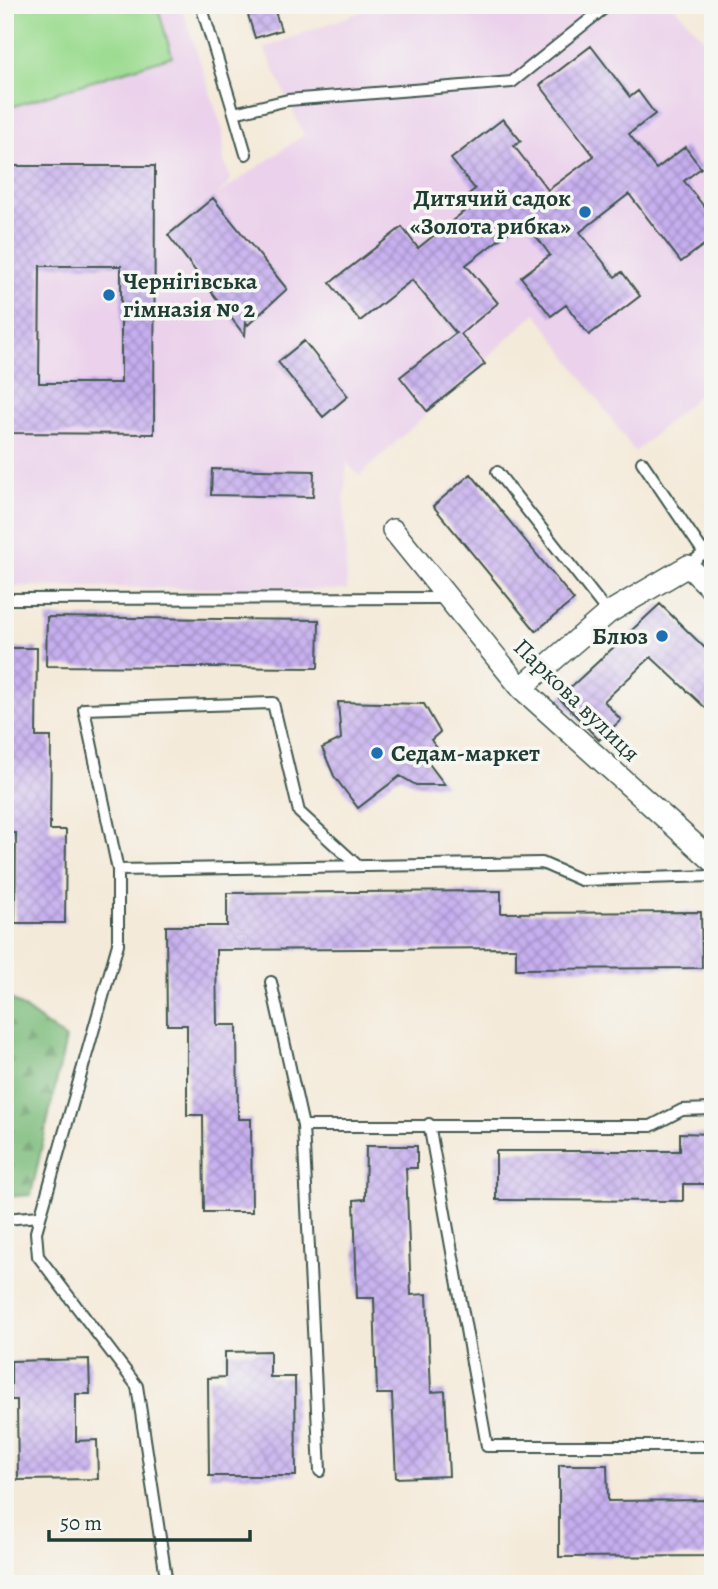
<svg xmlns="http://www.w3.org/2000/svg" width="718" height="1589" font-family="Alegreya,serif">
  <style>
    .built { fill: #ebd1eb }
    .forest { fill: url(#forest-firs); stroke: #4e7c57; stroke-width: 2 }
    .pitch { fill: #9bdb90; stroke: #5d8c62; stroke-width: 2 }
    .building { fill: url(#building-cross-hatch); fill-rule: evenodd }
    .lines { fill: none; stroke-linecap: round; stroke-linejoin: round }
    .service-casing { stroke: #3f574d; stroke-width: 14 }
    .minor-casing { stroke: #3f574d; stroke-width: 24 }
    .service { stroke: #fff; stroke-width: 10 }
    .minor { stroke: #fff; stroke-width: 21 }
    .poi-dot { fill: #1f6fb2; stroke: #f6f6f2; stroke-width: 2.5 }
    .labels { text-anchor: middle; stroke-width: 7; stroke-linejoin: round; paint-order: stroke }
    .poi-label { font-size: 24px; font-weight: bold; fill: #1f3d34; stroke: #f6f6f2; text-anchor: end }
    .street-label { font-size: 24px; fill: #1f3d34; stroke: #f6f6f2 }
  </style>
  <defs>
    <pattern id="forest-firs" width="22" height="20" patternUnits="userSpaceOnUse" patternTransform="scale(1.75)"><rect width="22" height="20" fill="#7cbb7a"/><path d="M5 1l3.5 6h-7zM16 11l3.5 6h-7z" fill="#659965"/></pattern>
    <pattern id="building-cross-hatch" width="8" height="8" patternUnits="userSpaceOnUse" patternTransform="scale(1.75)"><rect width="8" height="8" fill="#c7aff0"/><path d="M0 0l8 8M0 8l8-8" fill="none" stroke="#a190c3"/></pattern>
  </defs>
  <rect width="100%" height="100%" fill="#f6f6f2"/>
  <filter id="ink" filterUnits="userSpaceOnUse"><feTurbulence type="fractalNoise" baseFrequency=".0143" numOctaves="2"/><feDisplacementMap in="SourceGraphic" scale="14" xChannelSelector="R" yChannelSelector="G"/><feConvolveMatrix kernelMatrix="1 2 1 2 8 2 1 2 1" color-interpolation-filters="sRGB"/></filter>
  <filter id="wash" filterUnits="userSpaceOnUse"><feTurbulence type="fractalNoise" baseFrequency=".00686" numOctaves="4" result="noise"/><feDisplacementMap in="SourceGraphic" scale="28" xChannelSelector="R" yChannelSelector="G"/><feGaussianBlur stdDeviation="1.57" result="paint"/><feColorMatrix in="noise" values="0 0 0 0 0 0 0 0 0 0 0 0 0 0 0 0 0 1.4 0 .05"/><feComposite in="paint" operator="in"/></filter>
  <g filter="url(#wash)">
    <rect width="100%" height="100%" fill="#f4ead9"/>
    <path class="built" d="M 5,5 L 181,5 L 223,131 L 224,161 L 231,180 L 217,195 L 304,135 L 264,48 L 379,5 L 673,5 L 713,49 L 713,382 L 635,452 L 536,313 L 359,476 L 347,462 L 344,502 L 347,590 L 5,586 Z"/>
    <path class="forest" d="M 5,988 L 10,998 L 66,1039 L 31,1195 L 5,1197 Z"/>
    <path class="pitch" d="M 5,5 L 157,5 L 172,56 L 5,109 Z"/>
    <g id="blocks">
      <path class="building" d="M 245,5 L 273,5 L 281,30 L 255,38 Z
        M 591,46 L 630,97 L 638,91 L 655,114 L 629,134 L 656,169 L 685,147 L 701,168 L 684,181 L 713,218 L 713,238 L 681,262 L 629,194 L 580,232 L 615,277 L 622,272 L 640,296 L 589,335 L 566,305 L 551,316 L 521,277 L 550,255 L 524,220 L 466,265 L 498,303 L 461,334 L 485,364 L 427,411 L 400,377 L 456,333 L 412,280 L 360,321 L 330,283 L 402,227 L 418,248 L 467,209 L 460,201 L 475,189 L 451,159 L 503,119 L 521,141 L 514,146 L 548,190 L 594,156 L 540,85 Z
        M 5,166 L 155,166 L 154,434 L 5,433 ZM 40,266 L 121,266 L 121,383 L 39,383 Z
        M 213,198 L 287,289 L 248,325 L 246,322 L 245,336 L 168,235 Z
        M 304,341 L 348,396 L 323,417 L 278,362 Z
        M 212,469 L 314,471 L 313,497 L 211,495 Z
        M 471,474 L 574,600 L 536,631 L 433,506 Z
        M 660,604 L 713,656 L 713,715 L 651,657 L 604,701 L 621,720 L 599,740 L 559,698 Z
        M 47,617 L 319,620 L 318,668 L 46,666 Z
        M 5,648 L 37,648 L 36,737 L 51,737 L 50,830 L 66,830 L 65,923 L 15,923 L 16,833 L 5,833 Z
        M 338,702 L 424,704 L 440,732 L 431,740 L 437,748 L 424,757 L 445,785 L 416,785 L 400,776 L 358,808 L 334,776 L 322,748 L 341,739 Z
        M 501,891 L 501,913 L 701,912 L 702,968 L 516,969 L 516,948 L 216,950 L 217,1025 L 237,1025 L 238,1119 L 251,1119 L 252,1212 L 204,1212 L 203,1115 L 187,1115 L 187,1025 L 167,1025 L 166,926 L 227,926 L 227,893 Z
        M 680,1133 L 713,1134 L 713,1184 L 683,1184 L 683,1201 L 496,1200 L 496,1151 L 680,1151 Z
        M 366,1146 L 417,1146 L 417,1168 L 406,1168 L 411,1295 L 427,1294 L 431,1392 L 445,1391 L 449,1476 L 396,1478 L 392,1394 L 377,1394 L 374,1298 L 357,1298 L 354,1200 L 365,1199 Z
        M 270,1351 L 270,1377 L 295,1377 L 296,1476 L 209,1476 L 208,1378 L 225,1377 L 225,1352 Z
        M 89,1359 L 90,1394 L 76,1394 L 76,1441 L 97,1440 L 98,1479 L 18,1480 L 17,1400 L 11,1400 L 11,1361 Z
        M 559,1465 L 607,1465 L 608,1501 L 713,1500 L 713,1556 L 559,1557 Z"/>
    </g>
  </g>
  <g filter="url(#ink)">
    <use href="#blocks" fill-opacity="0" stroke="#3f574d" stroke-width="2"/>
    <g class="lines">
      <defs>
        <path id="service" d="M 201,5 L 234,113
          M 246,154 L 234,113 L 288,100 L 512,82 L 603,9
          M 642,462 L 704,553
          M 497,472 L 608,613
          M 688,566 L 713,545
          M 5,599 L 445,598
          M 358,866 L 299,812 L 273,703 L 84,709 L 118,870 L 542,863 L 581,880 L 713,876
          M 118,870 L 118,944 L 36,1232 L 38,1256 L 137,1386 L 167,1584
          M 271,982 L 303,1126 L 651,1126 L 682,1110 L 713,1109
          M 429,1124 L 487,1446 L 713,1446
          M 303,1126 L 320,1471
          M 5,1219 L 40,1216"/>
        <path id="minor" d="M 393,530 L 521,688 L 713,861
          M 521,688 L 608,613 L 688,566 L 713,590"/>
      </defs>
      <use href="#service" class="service-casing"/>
      <use href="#minor" class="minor-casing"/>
      <use href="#service" class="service"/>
      <use href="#minor" class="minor"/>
    </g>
  </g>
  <g class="poi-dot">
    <circle cx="585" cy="212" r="7"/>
    <circle cx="109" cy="295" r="7"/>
    <circle cx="662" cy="636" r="7"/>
    <circle cx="377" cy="753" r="7"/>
  </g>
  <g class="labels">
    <g class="poi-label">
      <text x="571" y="206">Дитячий садок<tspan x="571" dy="28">«Золота рибка»</tspan></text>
      <text x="123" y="289" text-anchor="start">Чернігівська<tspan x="123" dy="28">гімназія № 2</tspan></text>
      <text x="648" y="644">Блюз</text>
      <text x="391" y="761" text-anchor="start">Седам-маркет</text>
    </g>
    <g class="street-label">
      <text transform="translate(577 700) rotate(44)" y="8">Паркова вулиця</text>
    </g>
  </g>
  <rect width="718" height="1589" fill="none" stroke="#f6f6f2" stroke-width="28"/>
  <path d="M49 1530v10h201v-10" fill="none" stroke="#1f3d34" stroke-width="3.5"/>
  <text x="60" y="1530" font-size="21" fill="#1f3d34" stroke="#f6f6f2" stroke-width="5" paint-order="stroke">50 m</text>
</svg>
